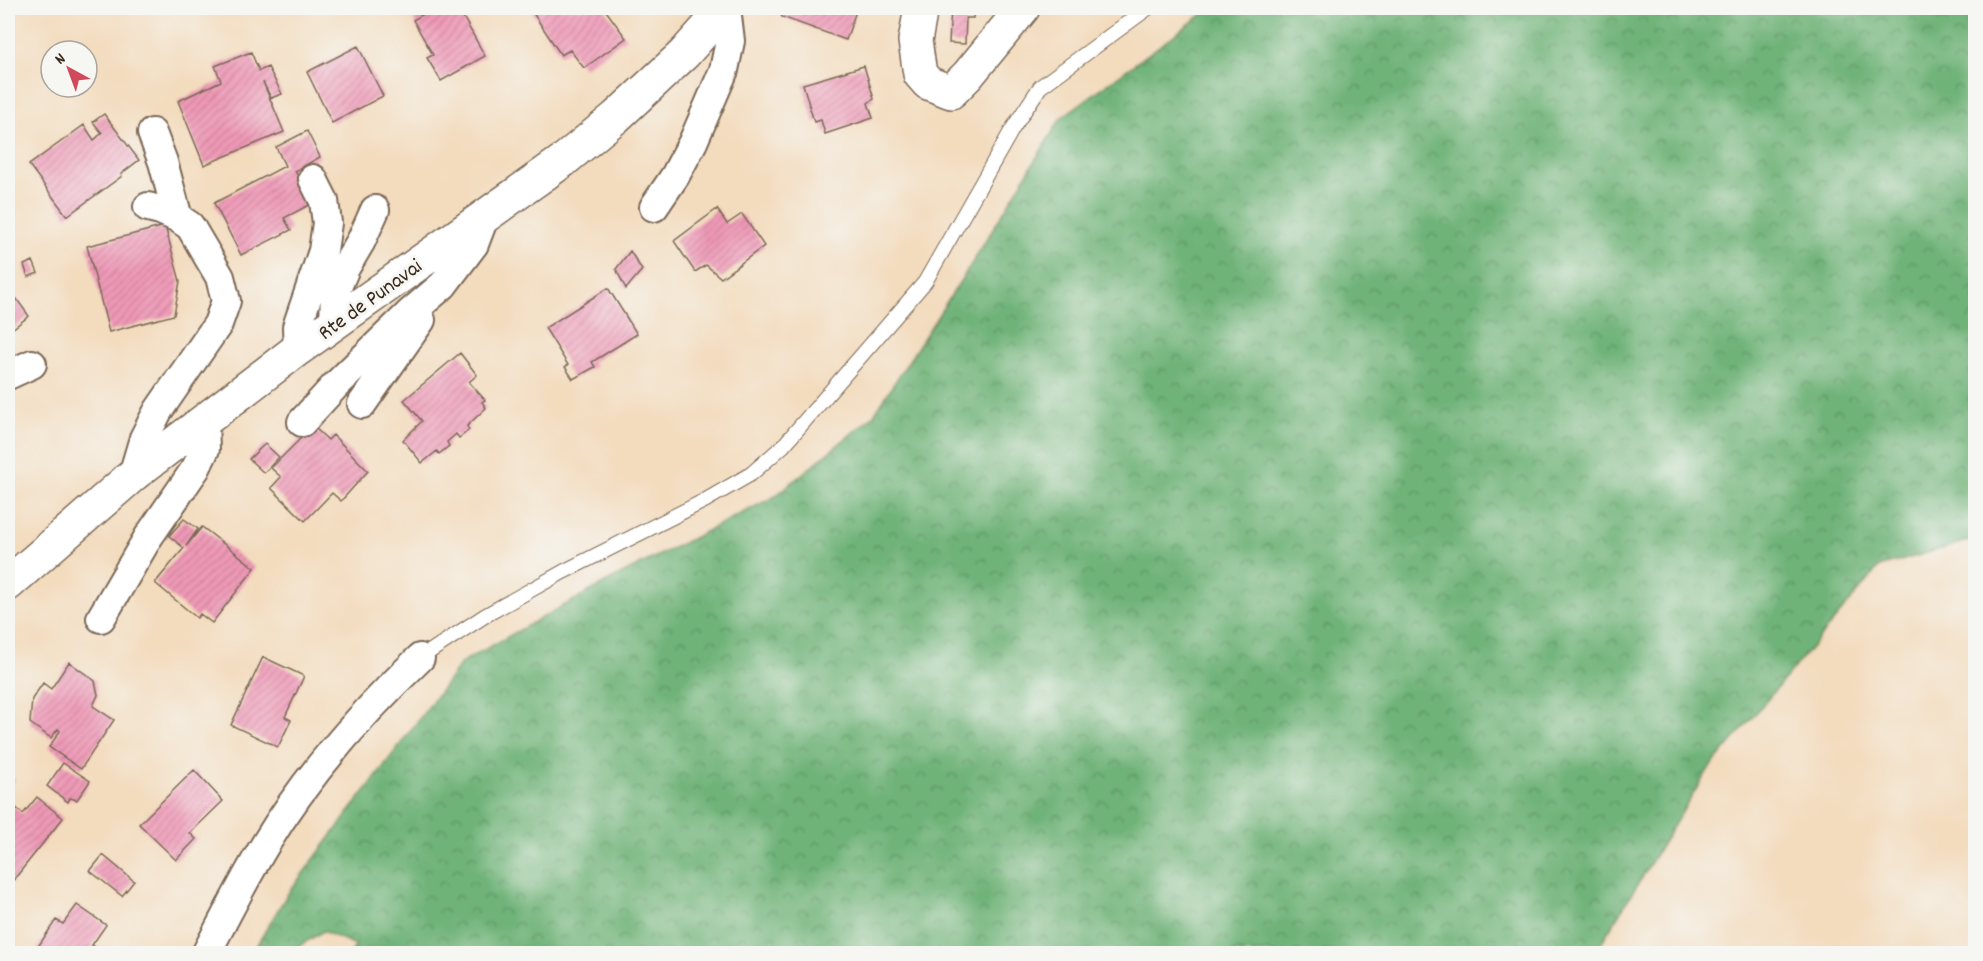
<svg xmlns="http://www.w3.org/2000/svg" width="1983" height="961" font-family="Dekko,sans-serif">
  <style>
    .forest { fill: url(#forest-crowns); stroke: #556e4b; stroke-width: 1.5 }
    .building { fill: url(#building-hatch) }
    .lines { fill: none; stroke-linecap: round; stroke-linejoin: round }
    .service-casing { stroke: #7b6856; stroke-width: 16 }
    .minor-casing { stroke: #7b6856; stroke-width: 32 }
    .secondary-casing { stroke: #7b6856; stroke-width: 36 }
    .service { stroke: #fff; stroke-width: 14 }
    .minor { stroke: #fff; stroke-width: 28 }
    .secondary { stroke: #fff; stroke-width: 33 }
    .labels { text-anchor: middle; stroke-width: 6; stroke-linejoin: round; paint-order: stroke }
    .street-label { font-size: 22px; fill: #3b2a1e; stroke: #f6f6f2 }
  </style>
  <defs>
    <pattern id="forest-crowns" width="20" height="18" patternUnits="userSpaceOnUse" patternTransform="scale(1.5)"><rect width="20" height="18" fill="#6fb378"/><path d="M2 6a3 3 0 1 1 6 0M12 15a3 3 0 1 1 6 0" fill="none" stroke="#5c9262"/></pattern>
    <pattern id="building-hatch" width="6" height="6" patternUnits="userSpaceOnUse" patternTransform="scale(1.5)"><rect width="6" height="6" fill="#f09ab8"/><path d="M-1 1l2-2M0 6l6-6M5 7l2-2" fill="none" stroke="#c47e95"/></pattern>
  </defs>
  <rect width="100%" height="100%" fill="#f6f6f2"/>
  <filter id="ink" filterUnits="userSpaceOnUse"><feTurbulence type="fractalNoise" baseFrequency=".0167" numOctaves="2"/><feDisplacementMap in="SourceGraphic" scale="12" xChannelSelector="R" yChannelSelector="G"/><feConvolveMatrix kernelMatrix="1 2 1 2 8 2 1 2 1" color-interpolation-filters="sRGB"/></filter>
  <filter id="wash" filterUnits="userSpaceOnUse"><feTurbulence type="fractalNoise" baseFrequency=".008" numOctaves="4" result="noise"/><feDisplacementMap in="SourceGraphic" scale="24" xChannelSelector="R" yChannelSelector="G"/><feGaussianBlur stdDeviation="1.35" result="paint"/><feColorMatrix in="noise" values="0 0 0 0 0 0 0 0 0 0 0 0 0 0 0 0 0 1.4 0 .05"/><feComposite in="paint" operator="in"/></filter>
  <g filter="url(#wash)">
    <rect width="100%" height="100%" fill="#f3dbbd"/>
    <path class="forest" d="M 1211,8 L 1975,8 L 1975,539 L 1879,567 L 1708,770 L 1595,953 L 350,954 L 356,945 L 323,931 L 288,953 L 252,953 L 287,895 L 462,662 L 614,578 L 774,497 L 873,416 L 974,260 L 1061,118 Z"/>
    <g id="blocks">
      <path class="building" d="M 434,8 L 458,8 L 485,56 L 441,81 L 427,58 L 433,55 L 413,20 Z
        M 535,8 L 604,8 L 626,38 L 584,68 L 570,50 L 561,55 L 531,10 Z
        M 777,8 L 857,8 L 846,40 L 782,17 Z
        M 951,8 L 974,8 L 973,18 L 966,18 L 965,44 L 949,43 Z
        M 358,46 L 383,96 L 332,123 L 307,72 Z
        M 251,52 L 259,71 L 268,67 L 282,94 L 271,98 L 263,82 L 284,132 L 204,165 L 178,101 L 221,81 L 215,66 Z
        M 864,66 L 874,99 L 868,103 L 873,118 L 825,134 L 821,120 L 814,122 L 803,84 Z
        M 104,114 L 139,160 L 121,174 L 122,176 L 67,216 L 29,165 L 84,125 L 94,140 L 102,133 L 93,122 Z
        M 307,131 L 320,157 L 295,171 L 313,203 L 284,218 L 291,230 L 241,255 L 214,203 L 285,166 L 276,147 Z
        M 717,209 L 727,224 L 742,214 L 764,246 L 721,278 L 706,265 L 695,272 L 674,241 Z
        M 165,226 L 180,281 L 174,315 L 109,332 L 87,246 Z
        M 630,251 L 642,270 L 626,289 L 616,269 Z
        M 33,261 L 38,273 L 28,277 L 24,265 Z
        M 8,287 L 29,316 L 8,332 Z
        M 608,288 L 637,334 L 592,362 L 595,367 L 573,379 L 565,367 L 568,365 L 545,328 Z
        M 460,353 L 477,375 L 469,382 L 485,400 L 482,402 L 486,408 L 467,426 L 469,430 L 459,438 L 456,434 L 447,442 L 449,446 L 439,454 L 437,451 L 422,463 L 403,440 L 422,421 L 404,400 Z
        M 313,426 L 328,440 L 333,435 L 368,471 L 341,501 L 332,493 L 305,521 L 271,488 L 281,477 L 271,468 Z
        M 265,444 L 279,457 L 264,473 L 249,459 Z
        M 184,519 L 198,529 L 186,546 L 202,527 L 255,568 L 212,623 L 200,614 L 197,618 L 155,583 L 184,548 L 169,536 Z
        M 263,657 L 304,676 L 285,717 L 291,720 L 278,747 L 231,725 Z
        M 69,662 L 95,681 L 98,695 L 93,706 L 114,720 L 81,769 L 49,747 L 60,731 L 58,729 L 51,738 L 30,723 L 32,699 L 43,683 L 51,689 Z
        M 63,763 L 90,781 L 77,800 L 70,798 L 68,802 L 47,786 Z
        M 194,770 L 223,801 L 190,833 L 196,839 L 176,860 L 139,824 Z
        M 8,774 L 15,780 L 8,789 Z
        M 37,797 L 63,818 L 8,887 L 8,801 L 23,814 Z
        M 103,855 L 134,881 L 122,896 L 90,871 Z
        M 77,905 L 106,925 L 92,945 L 98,949 L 95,954 L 45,954 L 37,948 L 56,920 L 63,924 Z"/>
    </g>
  </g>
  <g filter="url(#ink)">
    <use href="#blocks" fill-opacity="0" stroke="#7b6856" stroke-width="1.5"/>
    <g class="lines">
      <defs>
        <path id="service" d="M 420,658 L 486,615 L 563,572 L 706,500 L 751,474 L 783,446 L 925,282 L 1013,128 L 1040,87 L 1148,8"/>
        <path id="minor" d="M 152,133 L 163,162 L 178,218
          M 654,207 L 675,176 L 693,142 L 724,70 L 730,41 L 726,8
          M 334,324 L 335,292 L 345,268 L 361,241 L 375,210
          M 298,349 L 297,327 L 323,251 L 327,223 L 324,201 L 313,179
          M 8,375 L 32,364
          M 362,404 L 421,320
          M 302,422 L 335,386 L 409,314 L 443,285 L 474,244 L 485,215
          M 133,475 L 144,438 L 158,411 L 218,324 L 226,301 L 220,277 L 190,226 L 178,218 L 160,210 L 148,207
          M 101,618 L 149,536 L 196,468 L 205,449 L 204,422
          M 206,954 C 225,917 244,880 265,845 C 307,775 361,714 420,658"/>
        <path id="secondary" d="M 921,8 L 915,41 L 920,74 L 928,83 L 951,92 L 968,75 L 1023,8
          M 8,584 L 133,475 L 298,349 L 564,160 L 616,117 L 684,54 L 725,8"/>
      </defs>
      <use href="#service" class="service-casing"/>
      <use href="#minor" class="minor-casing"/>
      <use href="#secondary" class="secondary-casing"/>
      <use href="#service" class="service"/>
      <use href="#minor" class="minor"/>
      <use href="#secondary" class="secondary"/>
    </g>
  </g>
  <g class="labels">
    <g class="street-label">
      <text transform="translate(369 298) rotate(-36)" y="8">Rte de Punavai</text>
    </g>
  </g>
  <rect width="1983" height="961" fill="none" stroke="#f6f6f2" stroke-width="30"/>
  <g transform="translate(69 69) rotate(319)"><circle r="28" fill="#f6f6f2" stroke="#aba49d" stroke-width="1.5"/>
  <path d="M0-4.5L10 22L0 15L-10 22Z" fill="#d1495b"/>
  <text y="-9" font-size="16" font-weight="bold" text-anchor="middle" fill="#3b2a1e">N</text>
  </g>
</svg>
